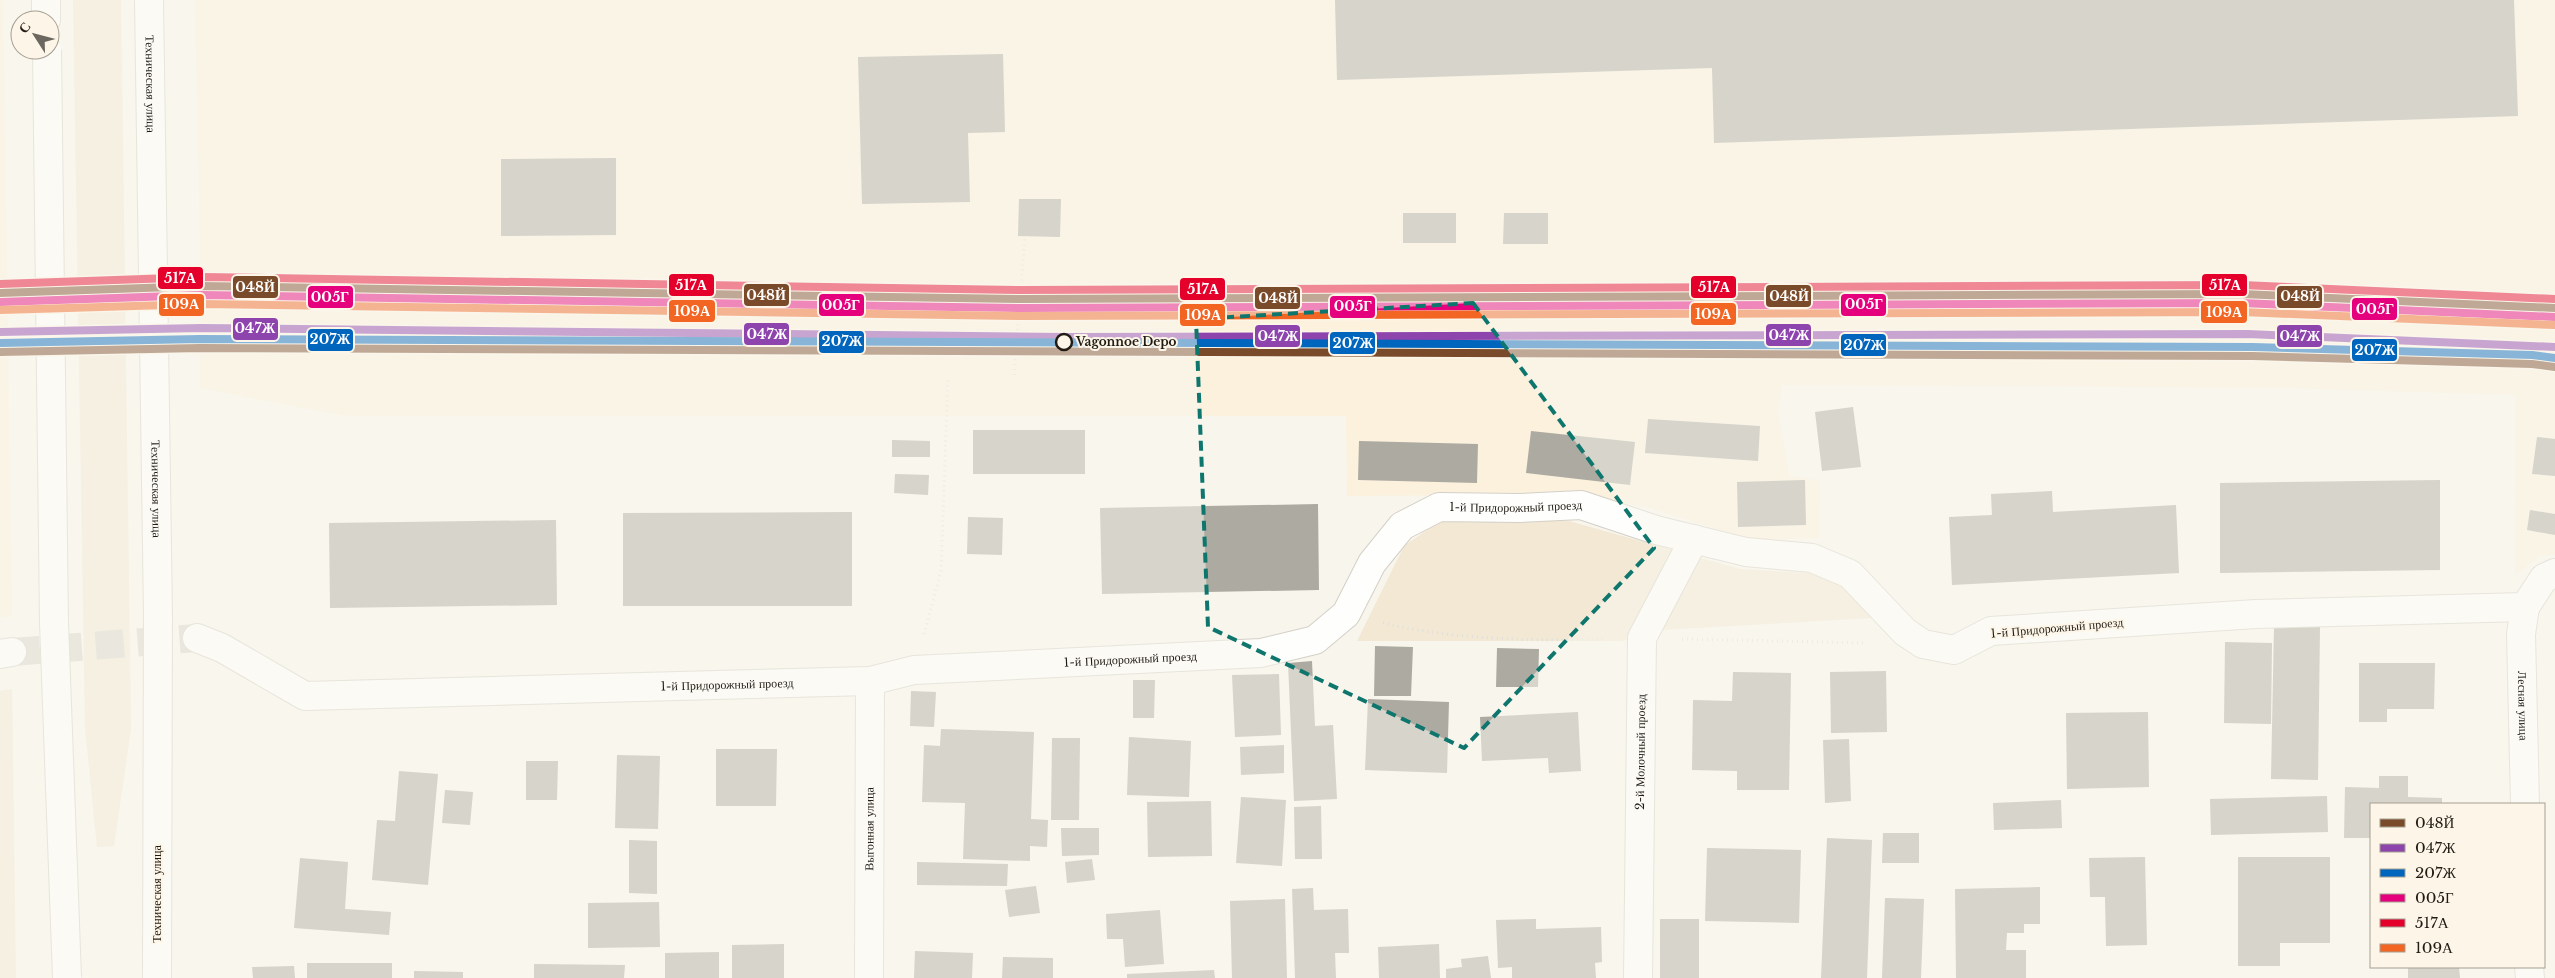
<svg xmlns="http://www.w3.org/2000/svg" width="2555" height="978" font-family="'Libre Baskerville',serif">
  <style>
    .built { fill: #fbf1dd }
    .green { fill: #f2e8d4 }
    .building { fill: #adaaa2 }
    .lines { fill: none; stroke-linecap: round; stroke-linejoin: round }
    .minor-tunnel { stroke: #d8d4cc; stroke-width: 28; stroke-dasharray: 28 14; stroke-linecap: butt }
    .minor-casing { stroke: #d4d0c8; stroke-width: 30 }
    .major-casing { stroke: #d4d0c8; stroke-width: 30 }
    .path { stroke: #e0dfdc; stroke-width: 3; stroke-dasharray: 1 4; stroke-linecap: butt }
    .minor { stroke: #fefefc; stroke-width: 28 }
    .major { stroke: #fefefc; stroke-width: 28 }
    .major-bridge-casing { stroke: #d4d0c8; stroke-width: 30; stroke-linecap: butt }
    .major-bridge { stroke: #fefefc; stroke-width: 28 }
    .rail-1-casing { stroke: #fdf6e8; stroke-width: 11 }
    .rail-2-casing { stroke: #fdf6e8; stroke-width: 11 }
    .rail-3-casing { stroke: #fdf6e8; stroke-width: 11 }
    .rail-4-casing { stroke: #fdf6e8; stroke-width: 11 }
    .rail-5-casing { stroke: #fdf6e8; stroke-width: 11 }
    .rail-6-casing { stroke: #fdf6e8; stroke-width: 11 }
    .rail-1 { stroke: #7a4b2a; stroke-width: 8 }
    .rail-2 { stroke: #8e44ad; stroke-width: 8 }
    .rail-3 { stroke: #0065bd; stroke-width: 8 }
    .rail-4 { stroke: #e5007d; stroke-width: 8 }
    .rail-5 { stroke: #e4002b; stroke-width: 8 }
    .rail-6 { stroke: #f26522; stroke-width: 8 }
    .marked { fill: none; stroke: #0f766e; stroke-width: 4; stroke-dasharray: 10 6; stroke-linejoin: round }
    .stop-dot { fill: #fdf6e8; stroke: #201c14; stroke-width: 2.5 }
    .labels { text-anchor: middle; stroke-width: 4; stroke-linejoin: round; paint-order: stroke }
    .street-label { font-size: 12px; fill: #201c14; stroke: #fdf6e8 }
    .stop-label { font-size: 12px; font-weight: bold; fill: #201c14; stroke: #fdf6e8; text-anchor: start }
    .line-badge { stroke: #fdf6e8; stroke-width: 2 }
    .badge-label { font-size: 14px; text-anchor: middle; font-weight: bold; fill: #fff }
  </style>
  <rect width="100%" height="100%" fill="#f8f5ed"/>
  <path class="built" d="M 0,0 L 3,0 L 12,615 L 0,618 Z
    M 195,0 L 2555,0 L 2555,554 L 2540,556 L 2515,575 L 2516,395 L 2285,388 L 1782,385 L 1778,412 L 1789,475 L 1820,481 L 1819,538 L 1751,540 L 1650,508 L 1574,494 L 1347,496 L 1346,416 L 345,416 L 200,388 L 201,286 Z"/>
  <path class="green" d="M 73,0 L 121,0 L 131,729 L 114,846 L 97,847 L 85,727 Z
    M 1440,521 L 1569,521 L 1740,569 L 1823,574 L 1843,586 L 1872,618 L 1660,630 L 1623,641 L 1357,641 L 1404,546 Z
    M 12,689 L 16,978 L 0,978 L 0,691 Z"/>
  <path class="building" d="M 1335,0 L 2514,0 L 2518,116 L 1714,143 L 1712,68 L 1337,80 Z
    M 1003,54 L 1005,132 L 968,133 L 970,202 L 862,204 L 858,57 Z
    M 616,158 L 616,235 L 501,236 L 501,159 Z
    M 1019,199 L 1061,199 L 1060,237 L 1018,236 Z
    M 1403,213 L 1456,213 L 1456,243 L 1403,243 Z
    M 1504,213 L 1548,213 L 1548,244 L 1503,244 Z
    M 1853,407 L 1861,467 L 1822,471 L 1815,412 Z
    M 1648,419 L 1760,426 L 1758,461 L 1645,453 Z
    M 973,430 L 1085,430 L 1085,474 L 973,474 Z
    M 1531,431 L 1635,442 L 1630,485 L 1526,473 Z
    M 2537,437 L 2555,439 L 2555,476 L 2532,474 Z
    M 892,440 L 930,441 L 930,457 L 892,457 Z
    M 1359,441 L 1478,444 L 1477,483 L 1358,480 Z
    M 895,474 L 929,475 L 928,495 L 894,493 Z
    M 1805,480 L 1806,525 L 1738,527 L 1737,482 Z
    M 2440,480 L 2440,570 L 2220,573 L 2220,483 Z
    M 2052,491 L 2053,512 L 2176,505 L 2179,573 L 1952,585 L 1949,517 L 1992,515 L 1991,494 Z
    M 1318,504 L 1319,590 L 1102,594 L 1100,508 Z
    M 2530,510 L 2555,514 L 2555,535 L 2527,530 Z
    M 852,512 L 852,606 L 623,606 L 623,513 Z
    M 968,517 L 1003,518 L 1002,555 L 967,554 Z
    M 556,520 L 557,605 L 330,608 L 329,523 Z
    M 2274,626 L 2320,627 L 2318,780 L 2271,779 Z
    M 2225,642 L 2272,643 L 2271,724 L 2224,723 Z
    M 1375,646 L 1413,647 L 1411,696 L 1374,696 Z
    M 1497,648 L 1539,649 L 1538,687 L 1496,687 Z
    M 1312,661 L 1315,726 L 1333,725 L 1337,799 L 1294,801 L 1288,663 Z
    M 2359,663 L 2435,663 L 2434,709 L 2387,709 L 2387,722 L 2359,722 Z
    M 1886,671 L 1887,732 L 1831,733 L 1830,672 Z
    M 1733,672 L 1791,673 L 1789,790 L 1737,790 L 1737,771 L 1692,770 L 1693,700 L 1732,701 Z
    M 1279,674 L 1281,735 L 1235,737 L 1232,675 Z
    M 1133,680 L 1155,680 L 1154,718 L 1133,718 Z
    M 911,691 L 936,692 L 934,727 L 910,726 Z
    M 1368,699 L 1449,702 L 1447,773 L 1365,770 Z
    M 1578,712 L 1581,771 L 1549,773 L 1548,758 L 1482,761 L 1480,717 Z
    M 2148,712 L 2149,787 L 2067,789 L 2066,713 Z
    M 941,729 L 1034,732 L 1031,819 L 1048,820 L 1047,847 L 1030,846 L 1030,861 L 963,859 L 965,803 L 922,802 L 924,745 L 940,746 Z
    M 1129,737 L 1191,741 L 1189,797 L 1127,795 Z
    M 1052,738 L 1080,738 L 1079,820 L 1051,820 Z
    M 1849,739 L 1851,801 L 1825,803 L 1823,740 Z
    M 1284,745 L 1284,773 L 1241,775 L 1240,747 Z
    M 716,749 L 777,749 L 776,806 L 716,806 Z
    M 617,755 L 660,756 L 658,829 L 615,828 Z
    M 526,761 L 558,761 L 557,800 L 526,800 Z
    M 399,771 L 438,774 L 428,885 L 372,880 L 377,820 L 395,821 Z
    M 2379,776 L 2408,776 L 2408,797 L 2442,798 L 2442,804 L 2371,804 L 2371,838 L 2344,838 L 2345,787 L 2379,788 Z
    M 445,790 L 473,792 L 470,825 L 442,823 Z
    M 2327,796 L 2328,832 L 2211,835 L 2210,799 Z
    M 1241,797 L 1286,800 L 1282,866 L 1236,863 Z
    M 2061,800 L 2062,828 L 1994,830 L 1993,803 Z
    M 1211,801 L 1212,856 L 1148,857 L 1147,802 Z
    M 1321,806 L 1322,859 L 1295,859 L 1294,807 Z
    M 1061,828 L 1099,828 L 1099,855 L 1062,856 Z
    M 1883,833 L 1919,833 L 1919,863 L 1882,863 Z
    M 1827,838 L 1872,840 L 1867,978 L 1821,978 Z
    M 629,840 L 657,841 L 657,894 L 629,893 Z
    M 1707,848 L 1801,850 L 1799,923 L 1705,921 Z
    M 2145,857 L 2147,945 L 2106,946 L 2105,897 L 2090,897 L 2089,858 Z
    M 2238,857 L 2330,857 L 2330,943 L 2280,943 L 2280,966 L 2238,966 Z
    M 300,858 L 348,862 L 345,909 L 391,912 L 389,935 L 294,928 Z
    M 1092,859 L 1095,880 L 1067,883 L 1065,862 Z
    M 917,862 L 1008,864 L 1007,886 L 917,885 Z
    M 1036,886 L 1040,913 L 1009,917 L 1005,890 Z
    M 2040,887 L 2040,924 L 2024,924 L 2024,933 L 2007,933 L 2006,950 L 2026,950 L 2026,978 L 1956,978 L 1955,889 Z
    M 1313,888 L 1314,910 L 1348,909 L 1349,953 L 1335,953 L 1336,978 L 1295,978 L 1292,889 Z
    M 1885,898 L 1924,899 L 1921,978 L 1882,978 Z
    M 1285,899 L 1287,978 L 1232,978 L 1230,901 Z
    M 659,902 L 660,947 L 588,948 L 588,903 Z
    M 1160,910 L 1164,964 L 1125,967 L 1123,939 L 1107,939 L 1106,914 Z
    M 1536,919 L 1536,929 L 1601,927 L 1602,962 L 1595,963 L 1596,978 L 1512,978 L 1512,967 L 1498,968 L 1496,920 Z
    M 1660,919 L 1699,919 L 1699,978 L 1660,978 Z
    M 784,944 L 784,978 L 732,978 L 732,945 Z
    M 1439,944 L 1440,978 L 1379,978 L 1378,947 Z
    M 915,951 L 973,953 L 972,978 L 914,978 Z
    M 719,952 L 719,978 L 665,978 L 665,953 Z
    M 1488,956 L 1491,978 L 1446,978 L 1446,969 L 1462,967 L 1461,959 Z
    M 1003,957 L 1053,958 L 1053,978 L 1002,978 Z
    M 307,963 L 392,963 L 392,978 L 307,978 Z
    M 534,964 L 625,965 L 624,978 L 534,978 Z
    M 294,966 L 295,978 L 253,978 L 252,967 Z
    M 2408,967 L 2459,967 L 2460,978 L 2408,978 Z
    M 1214,970 L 1215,978 L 1127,978 L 1127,974 Z
    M 414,971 L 463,972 L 463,978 L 414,978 Z"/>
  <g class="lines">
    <path class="minor-tunnel" d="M 12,652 L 197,638"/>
    <defs>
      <g id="minor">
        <path id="s1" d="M 2525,607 L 2521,634 L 2525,804"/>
        <path id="s2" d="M 197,638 L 222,648 L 305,696 L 870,681 L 914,670 L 1261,653 L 1315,640 L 1346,614 L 1372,563 L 1402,526 L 1439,507 L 1519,508 L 1581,505 L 1656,530 L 1746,552 L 1812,558 L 1850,574 L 1905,632 L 1923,644 L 1954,650 L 1991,631 L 2256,614 L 2525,607 L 2544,578 L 2555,573"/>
        <path d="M 0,654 L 12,652"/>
        <path d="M 2529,967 L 2530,978"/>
        <path id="s3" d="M 869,978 L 870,681"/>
        <path id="s4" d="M 1638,978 L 1642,638 L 1694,539"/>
      </g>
      <path id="major" d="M 46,0 L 46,20"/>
    </defs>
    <use href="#minor" class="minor-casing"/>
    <use href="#major" class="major-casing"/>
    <path class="path" d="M 1014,375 L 1025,237
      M 1383,623 C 1456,640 1531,641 1606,639
      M 924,634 L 941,572 L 948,377
      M 1682,639 L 1866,643"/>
    <use href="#minor" class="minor"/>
    <use href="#major" class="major"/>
    <defs>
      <g id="major-bridge">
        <path id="s5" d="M 149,0 L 158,616 L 157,978"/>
        <path d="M 47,50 L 54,623 L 67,978"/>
      </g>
    </defs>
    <use href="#major-bridge" class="major-bridge-casing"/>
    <use href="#major-bridge" class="major-bridge"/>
    <defs>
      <path id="rail-1" d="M 0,293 L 201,286 L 1020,299 L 2242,294 L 2555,308
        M 0,352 L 200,348 L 2253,356 L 2532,364 L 2555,367"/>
      <path id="rail-2" d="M 0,332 L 201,328 L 1064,337 L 2248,334 L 2555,347"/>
      <path id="rail-3" d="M 0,343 L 200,339 L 2253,347 L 2532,355 L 2555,358"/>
      <path id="rail-4" d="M 0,302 L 201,295 L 1020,308 L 2242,303 L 2555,317"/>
      <path id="rail-5" d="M 0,284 L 201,277 L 1020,290 L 2242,285 L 2555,299"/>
      <path id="rail-6" d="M 1,310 L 201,304 L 1020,316 L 2242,312 L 2554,325"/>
    </defs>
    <use href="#rail-1" class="rail-1-casing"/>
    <use href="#rail-2" class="rail-2-casing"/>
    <use href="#rail-3" class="rail-3-casing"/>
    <use href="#rail-4" class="rail-4-casing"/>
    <use href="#rail-5" class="rail-5-casing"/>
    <use href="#rail-6" class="rail-6-casing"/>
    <use href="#rail-1" class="rail-1"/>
    <use href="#rail-2" class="rail-2"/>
    <use href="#rail-3" class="rail-3"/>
    <use href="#rail-4" class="rail-4"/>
    <use href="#rail-5" class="rail-5"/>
    <use href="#rail-6" class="rail-6"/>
  </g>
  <path d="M0 0H2555V978H0ZM 1473,303 L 1654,548 L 1464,748 L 1208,627 L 1196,319 Z" fill="#f8f5ed" fill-opacity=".55" fill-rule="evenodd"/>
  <path class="marked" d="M 1473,303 L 1654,548 L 1464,748 L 1208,627 L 1196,319 Z"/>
  <circle class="stop-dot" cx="1064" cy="342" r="8"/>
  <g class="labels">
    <g class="street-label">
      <text dy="4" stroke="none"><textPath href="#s5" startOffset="84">Техническая улица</textPath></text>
      <text dy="4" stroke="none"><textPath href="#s5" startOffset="489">Техническая улица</textPath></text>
      <text dy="4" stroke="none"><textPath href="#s2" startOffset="1400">1-й Придорожный проезд</textPath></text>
      <text transform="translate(2057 628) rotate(-5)" y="4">1-й Придорожный проезд</text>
      <text dy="4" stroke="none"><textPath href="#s2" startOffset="950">1-й Придорожный проезд</textPath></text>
      <text dy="4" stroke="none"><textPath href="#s2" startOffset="545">1-й Придорожный проезд</textPath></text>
      <text dy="4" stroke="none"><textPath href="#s1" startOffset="99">Лесная улица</textPath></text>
      <text dy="4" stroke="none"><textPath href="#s4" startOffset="226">2-й Молочный проезд</textPath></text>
      <text dy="4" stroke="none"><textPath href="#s3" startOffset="149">Выгонная улица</textPath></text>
      <text transform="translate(157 894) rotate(-90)" y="4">Техническая улица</text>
    </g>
    <g class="stop-label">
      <text x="1076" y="346">Vagonnoe Depo</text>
    </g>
  </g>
  <g class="line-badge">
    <rect x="157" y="266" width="47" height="24" rx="5" fill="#e4002b"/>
    <rect x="668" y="273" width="47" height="24" rx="5" fill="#e4002b"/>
    <rect x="2201" y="273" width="47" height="24" rx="5" fill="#e4002b"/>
    <rect x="232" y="275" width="47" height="24" rx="5" fill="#7a4b2a"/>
    <rect x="1690" y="275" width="47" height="24" rx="5" fill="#e4002b"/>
    <rect x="1179" y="277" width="47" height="24" rx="5" fill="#e4002b"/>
    <rect x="743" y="283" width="47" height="24" rx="5" fill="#7a4b2a"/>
    <rect x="1765" y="284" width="47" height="24" rx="5" fill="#7a4b2a"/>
    <rect x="2276" y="285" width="47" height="24" rx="5" fill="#7a4b2a"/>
    <rect x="307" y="285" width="47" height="24" rx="5" fill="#e5007d"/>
    <rect x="1254" y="286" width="47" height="24" rx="5" fill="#7a4b2a"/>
    <rect x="1840" y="293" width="47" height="24" rx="5" fill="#e5007d"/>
    <rect x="158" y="293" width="47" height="24" rx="5" fill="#f26522"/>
    <rect x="818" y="293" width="47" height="24" rx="5" fill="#e5007d"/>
    <rect x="1329" y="295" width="47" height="24" rx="5" fill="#e5007d"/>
    <rect x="2351" y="297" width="47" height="24" rx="5" fill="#e5007d"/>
    <rect x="668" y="299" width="48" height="24" rx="5" fill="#f26522"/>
    <rect x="2200" y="300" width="48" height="24" rx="5" fill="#f26522"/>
    <rect x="1690" y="302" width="47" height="24" rx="5" fill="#f26522"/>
    <rect x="1179" y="303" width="47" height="24" rx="5" fill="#f26522"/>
    <rect x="232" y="317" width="47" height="24" rx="5" fill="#8e44ad"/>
    <rect x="743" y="322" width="47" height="24" rx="5" fill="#8e44ad"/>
    <rect x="1765" y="323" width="47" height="24" rx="5" fill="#8e44ad"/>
    <rect x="2276" y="324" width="47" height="24" rx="5" fill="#8e44ad"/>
    <rect x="1254" y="324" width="47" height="24" rx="5" fill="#8e44ad"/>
    <rect x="307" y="328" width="47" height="24" rx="5" fill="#0065bd"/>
    <rect x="818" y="330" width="47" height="24" rx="5" fill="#0065bd"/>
    <rect x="1329" y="331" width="47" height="24" rx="5" fill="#0065bd"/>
    <rect x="1840" y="333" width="47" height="24" rx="5" fill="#0065bd"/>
    <rect x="2351" y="338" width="47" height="24" rx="5" fill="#0065bd"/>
  </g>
  <g class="badge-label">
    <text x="180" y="283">517А</text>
    <text x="691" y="290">517А</text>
    <text x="2225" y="290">517А</text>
    <text x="255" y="292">048Й</text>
    <text x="1714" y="292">517А</text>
    <text x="1203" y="294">517А</text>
    <text x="766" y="300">048Й</text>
    <text x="1789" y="301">048Й</text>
    <text x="2300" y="301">048Й</text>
    <text x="330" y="302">005Г</text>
    <text x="1278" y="303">048Й</text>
    <text x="1864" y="309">005Г</text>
    <text x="181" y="309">109А</text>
    <text x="841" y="310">005Г</text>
    <text x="1353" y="311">005Г</text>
    <text x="2375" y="314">005Г</text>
    <text x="692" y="316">109А</text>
    <text x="2224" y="317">109А</text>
    <text x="1713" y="319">109А</text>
    <text x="1203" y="320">109А</text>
    <text x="255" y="333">047Ж</text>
    <text x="767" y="339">047Ж</text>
    <text x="1789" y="340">047Ж</text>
    <text x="2300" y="341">047Ж</text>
    <text x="1278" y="341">047Ж</text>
    <text x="330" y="344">207Ж</text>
    <text x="842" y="346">207Ж</text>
    <text x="1353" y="348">207Ж</text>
    <text x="1864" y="350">207Ж</text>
    <text x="2375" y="355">207Ж</text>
  </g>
  <rect x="2370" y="803" width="175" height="165" fill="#fdf6e8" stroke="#a59f93"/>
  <rect x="2380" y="819" width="25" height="8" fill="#7a4b2a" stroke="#a59f93"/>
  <text x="2415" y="828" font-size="15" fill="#201c14">048Й</text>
  <rect x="2380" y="844" width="25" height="8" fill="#8e44ad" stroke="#a59f93"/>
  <text x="2415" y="853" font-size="15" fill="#201c14">047Ж</text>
  <rect x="2380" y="869" width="25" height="8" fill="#0065bd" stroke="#a59f93"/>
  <text x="2415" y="878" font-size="15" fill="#201c14">207Ж</text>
  <rect x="2380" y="894" width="25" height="8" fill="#e5007d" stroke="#a59f93"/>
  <text x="2415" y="903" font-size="15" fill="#201c14">005Г</text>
  <rect x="2380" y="919" width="25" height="8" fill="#e4002b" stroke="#a59f93"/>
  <text x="2415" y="928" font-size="15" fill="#201c14">517А</text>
  <rect x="2380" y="944" width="25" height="8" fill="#f26522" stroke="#a59f93"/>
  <text x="2415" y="953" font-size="15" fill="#201c14">109А</text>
  <g transform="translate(35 35) rotate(306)"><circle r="24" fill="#fdf6e8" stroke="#a59f93"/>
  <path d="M0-4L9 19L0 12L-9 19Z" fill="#6c6860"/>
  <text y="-8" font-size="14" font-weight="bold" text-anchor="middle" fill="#201c14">С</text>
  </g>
</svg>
